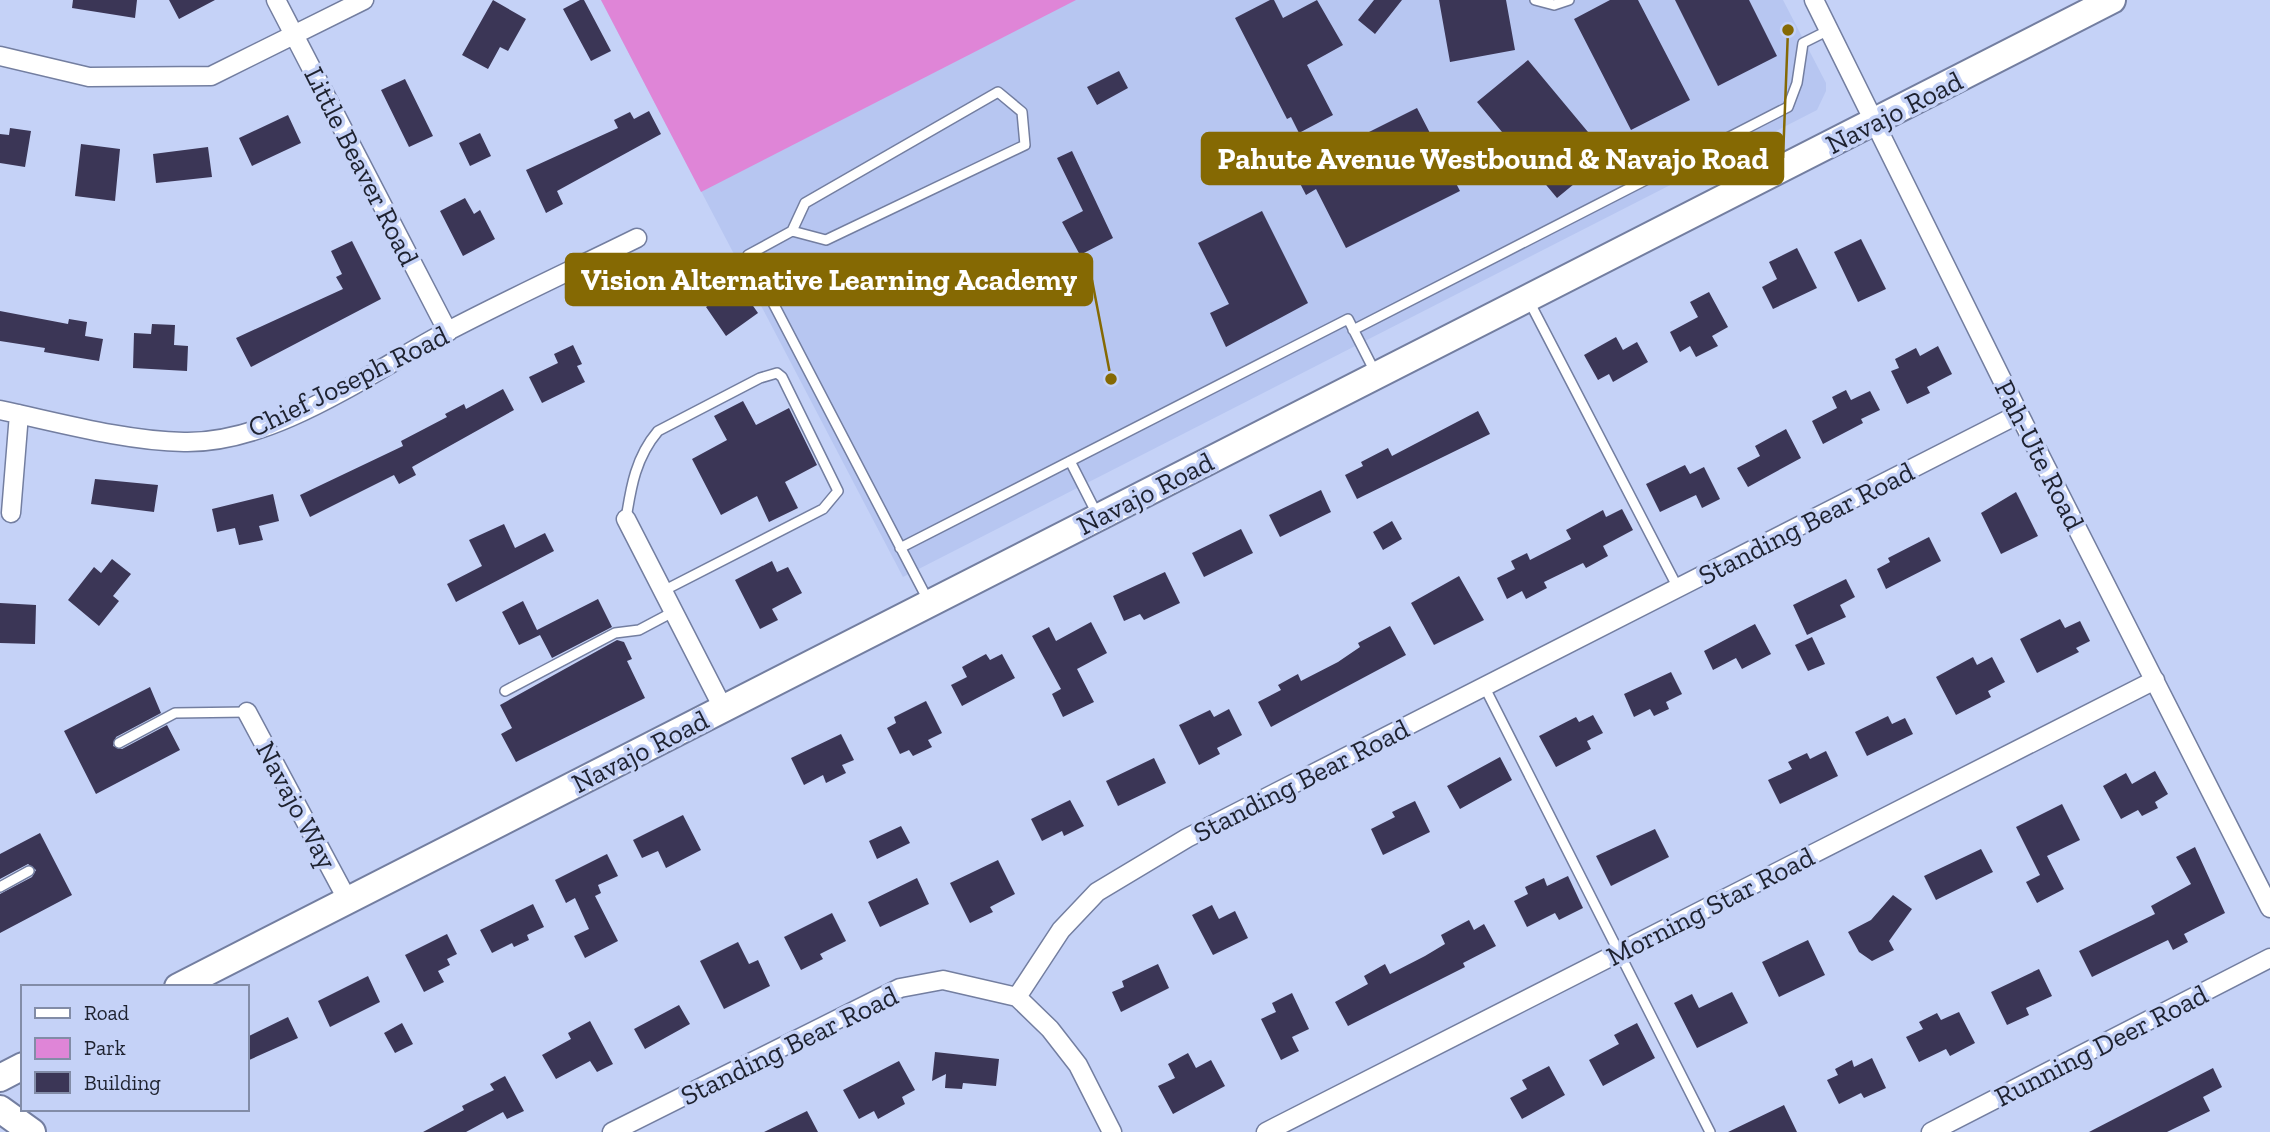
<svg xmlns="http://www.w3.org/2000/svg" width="2270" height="1132" font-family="'Zilla Slab',serif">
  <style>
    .built { fill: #b7c6f1 }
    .green { fill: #df85d7 }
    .building { fill: #3b3656 }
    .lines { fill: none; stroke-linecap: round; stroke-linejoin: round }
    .lane-casing { stroke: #737ea0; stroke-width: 12 }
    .street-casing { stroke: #737ea0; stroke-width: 21 }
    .secondary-casing { stroke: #737ea0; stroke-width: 30 }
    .lane { stroke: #fff; stroke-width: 9 }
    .street { stroke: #fff; stroke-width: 18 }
    .secondary { stroke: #fff; stroke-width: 26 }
    .labels { text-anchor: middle; stroke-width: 7; stroke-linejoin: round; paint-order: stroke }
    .street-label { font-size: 28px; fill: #1e2230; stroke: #c5d2f7 }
    .leader { fill: none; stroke: #856903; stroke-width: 2.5 }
    .callout-dot { fill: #856903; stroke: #c5d2f7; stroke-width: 2.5 }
    .callout { fill: #856903; stroke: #856903; stroke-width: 2.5 }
    .callout-label { font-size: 30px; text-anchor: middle; font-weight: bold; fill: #fff }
  </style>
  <rect width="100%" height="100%" fill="#c5d2f7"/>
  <path class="built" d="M 601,0 L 1783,0 L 1826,83 L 1826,91 L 1817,110 L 903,577 Z"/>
  <path class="green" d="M 601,0 L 1076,0 L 701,192 Z"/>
  <path class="building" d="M 73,0 L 137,0 L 135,18 L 72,8 Z
    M 169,0 L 215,0 L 179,19 Z
    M 493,0 L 526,19 L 508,51 L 500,47 L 488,69 L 462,55 Z
    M 580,0 L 584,0 L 611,51 L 591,61 L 563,9 Z
    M 1270,0 L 1274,0 L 1283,18 L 1317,0 L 1343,45 L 1307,65 L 1333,115 L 1299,133 L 1291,117 L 1287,119 L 1235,18 Z
    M 1374,0 L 1402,0 L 1375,34 L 1358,20 Z
    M 1439,0 L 1506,0 L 1515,50 L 1450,62 Z
    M 1610,0 L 1638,0 L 1690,100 L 1631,130 L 1574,19 Z
    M 1675,0 L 1749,0 L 1777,56 L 1718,86 Z
    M 1528,60 L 1608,156 L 1557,198 L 1477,102 Z
    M 1119,71 L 1128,88 L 1097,105 L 1087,87 Z
    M 405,79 L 433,136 L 409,147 L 381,90 Z
    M 1417,108 L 1460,191 L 1346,248 L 1316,189 L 1306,195 L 1293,170 Z
    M 649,111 L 661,134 L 557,191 L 563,204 L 546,213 L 526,170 L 618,128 L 614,120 L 630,112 L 634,119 Z
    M 288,115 L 301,143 L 252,166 L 239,138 Z
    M 10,128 L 31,131 L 25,167 L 0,163 L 0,134 L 9,135 Z
    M 480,133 L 491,156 L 470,166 L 459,143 Z
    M 81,144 L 120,149 L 115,201 L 75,196 Z
    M 208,147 L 212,177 L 156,183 L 153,154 Z
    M 1072,151 L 1113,238 L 1080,255 L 1062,222 L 1083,211 L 1057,158 Z
    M 465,198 L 474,214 L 480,210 L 495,239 L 463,256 L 440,211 Z
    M 1262,211 L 1308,303 L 1226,347 L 1210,313 L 1229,304 L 1198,243 Z
    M 1861,239 L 1886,289 L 1858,302 L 1834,252 Z
    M 352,241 L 381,299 L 251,367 L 236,338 L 343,289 L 336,277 L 342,274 L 331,251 Z
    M 1797,248 L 1817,288 L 1773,309 L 1762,287 L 1777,279 L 1769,262 Z
    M 726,267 L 758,313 L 726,336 L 706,307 L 714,301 L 702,284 Z
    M 1709,292 L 1728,327 L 1712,336 L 1718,346 L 1696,357 L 1690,346 L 1680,352 L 1670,332 L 1698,317 L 1690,302 Z
    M 0,311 L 68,324 L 69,319 L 87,322 L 85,336 L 103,339 L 99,361 L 44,352 L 45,348 L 0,341 Z
    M 152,324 L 175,325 L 174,345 L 188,346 L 187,371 L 133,368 L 134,333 L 151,334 Z
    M 1616,337 L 1623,350 L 1637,342 L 1648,362 L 1613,382 L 1609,374 L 1598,380 L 1584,355 Z
    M 573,345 L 582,364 L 577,366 L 585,382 L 542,403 L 529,377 L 558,363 L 554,354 Z
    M 1938,346 L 1952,374 L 1927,387 L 1930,393 L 1907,404 L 1891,371 L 1899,368 L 1895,359 L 1916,348 L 1920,356 Z
    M 503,389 L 514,410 L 412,467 L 416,475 L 399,484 L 394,475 L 310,517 L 300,495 L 403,446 L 401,441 L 447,417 L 445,414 L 464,404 L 466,409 Z
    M 1846,390 L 1851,400 L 1870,391 L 1880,410 L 1861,419 L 1863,423 L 1823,444 L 1812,421 L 1837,408 L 1832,397 Z
    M 743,401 L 756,425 L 789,408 L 817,465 L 785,482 L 798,508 L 769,522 L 757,496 L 721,515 L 692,459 L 727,440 L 714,416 Z
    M 1478,411 L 1490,434 L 1357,499 L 1345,475 L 1363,466 L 1361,462 L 1388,448 L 1392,456 Z
    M 1786,429 L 1801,458 L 1748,487 L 1737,468 L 1760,456 L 1755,446 Z
    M 1685,465 L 1690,474 L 1704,467 L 1720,499 L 1702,508 L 1696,495 L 1660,512 L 1646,484 Z
    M 95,479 L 158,485 L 154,512 L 91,504 Z
    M 1321,490 L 1331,512 L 1280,537 L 1269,515 Z
    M 2016,492 L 2038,536 L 2001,554 L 1981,513 Z
    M 273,494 L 279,521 L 259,526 L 263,540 L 239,545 L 235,528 L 217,532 L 212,509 Z
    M 1622,509 L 1633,530 L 1603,546 L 1608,556 L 1586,568 L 1583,563 L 1544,582 L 1547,588 L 1526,599 L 1522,591 L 1507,599 L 1497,578 L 1515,569 L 1511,561 L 1527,553 L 1530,560 L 1571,539 L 1566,530 L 1603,510 L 1606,517 Z
    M 1392,521 L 1402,539 L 1383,550 L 1373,532 Z
    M 504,524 L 515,548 L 545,533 L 554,551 L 456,602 L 447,584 L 482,566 L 469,540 Z
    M 1241,529 L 1253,553 L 1204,577 L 1192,553 Z
    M 1929,537 L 1941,561 L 1886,589 L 1877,569 L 1890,562 L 1888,558 Z
    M 112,559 L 131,574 L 113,596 L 119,601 L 99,626 L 68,600 L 94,567 L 101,573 Z
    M 772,561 L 777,572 L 788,567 L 802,593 L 772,609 L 778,620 L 760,629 L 735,580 Z
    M 1165,572 L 1180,603 L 1144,620 L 1140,614 L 1124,621 L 1113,596 Z
    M 1459,576 L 1484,620 L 1434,645 L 1411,603 Z
    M 1846,579 L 1855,597 L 1840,605 L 1846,617 L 1807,635 L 1793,605 Z
    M 598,599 L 612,627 L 552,658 L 540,635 L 519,645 L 502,612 L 523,601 L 537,630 Z
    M 0,603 L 36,605 L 35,644 L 0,643 Z
    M 2060,619 L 2065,628 L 2080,621 L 2090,641 L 2076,648 L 2079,652 L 2037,673 L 2020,639 Z
    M 1091,622 L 1107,653 L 1077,669 L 1094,702 L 1063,717 L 1052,694 L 1061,689 L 1032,636 L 1049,627 L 1056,641 Z
    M 1755,624 L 1771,654 L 1742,669 L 1736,658 L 1713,670 L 1704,651 Z
    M 1390,626 L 1406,655 L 1271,727 L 1258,702 L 1281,690 L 1278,685 L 1298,674 L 1301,681 L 1338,662 L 1360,647 L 1358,643 Z
    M 1812,637 L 1825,664 L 1808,671 L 1795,645 Z
    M 617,640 L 624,642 L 632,659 L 627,661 L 645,698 L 516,762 L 501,734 L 512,728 L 500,705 Z
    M 986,654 L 990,660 L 1002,654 L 1015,678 L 962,706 L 951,685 L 967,677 L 962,667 Z
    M 1973,657 L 1977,665 L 1992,657 L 2005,682 L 1988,691 L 1991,697 L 1956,715 L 1936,677 Z
    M 1671,672 L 1682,694 L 1666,702 L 1669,709 L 1654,716 L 1650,709 L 1634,717 L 1624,694 Z
    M 150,687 L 161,713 L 116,737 L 113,746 L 122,749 L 167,725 L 180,750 L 96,794 L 64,731 Z
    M 926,701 L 942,733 L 928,740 L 932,747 L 913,756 L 909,750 L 900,754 L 887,728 L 896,723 L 894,717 Z
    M 1229,709 L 1242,735 L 1217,748 L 1220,754 L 1199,765 L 1179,725 L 1210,710 L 1214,717 Z
    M 1593,715 L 1603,733 L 1587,741 L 1591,749 L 1556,767 L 1539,736 L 1576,717 L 1579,722 Z
    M 1888,716 L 1892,724 L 1905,718 L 1913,734 L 1867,756 L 1855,732 Z
    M 841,734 L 854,760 L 842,765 L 846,773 L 826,783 L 823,775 L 804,785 L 791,758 Z
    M 1826,751 L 1838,776 L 1780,804 L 1768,780 L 1792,769 L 1788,762 L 1807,753 L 1810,759 Z
    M 1500,757 L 1512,780 L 1460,809 L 1447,786 Z
    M 1154,758 L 1166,783 L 1118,806 L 1106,781 Z
    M 2155,771 L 2168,794 L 2155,802 L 2158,808 L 2142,816 L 2138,810 L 2121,819 L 2103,786 L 2126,773 L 2132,784 Z
    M 1070,800 L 1084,826 L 1064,836 L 1062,831 L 1042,841 L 1031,819 Z
    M 1415,801 L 1430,832 L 1383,855 L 1371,829 L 1395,817 L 1392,812 Z
    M 2062,804 L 2080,840 L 2047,856 L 2064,889 L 2037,903 L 2026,882 L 2040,875 L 2016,827 Z
    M 683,815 L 701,850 L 666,868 L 658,851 L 642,858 L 633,840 Z
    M 901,826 L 910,843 L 877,859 L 869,841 Z
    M 1655,829 L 1669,857 L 1611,886 L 1596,856 Z
    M 40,833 L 72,895 L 0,933 L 0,894 L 32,877 L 36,870 L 28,864 L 0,879 L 0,854 Z
    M 2195,847 L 2225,913 L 2184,934 L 2188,942 L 2173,950 L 2168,940 L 2092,977 L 2079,951 L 2155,914 L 2151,906 L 2191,884 L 2176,857 Z
    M 1981,849 L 1993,872 L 1936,900 L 1924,876 Z
    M 607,854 L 618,876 L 598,885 L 601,893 L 595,896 L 618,941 L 585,958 L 574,936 L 589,929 L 575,898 L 566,903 L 555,880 Z
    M 998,860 L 1015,894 L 990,907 L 993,912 L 970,923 L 950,883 Z
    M 1568,876 L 1583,908 L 1559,920 L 1555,913 L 1527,927 L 1514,901 L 1528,894 L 1525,887 L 1544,878 L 1547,886 Z
    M 917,878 L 929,904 L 880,927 L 868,902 Z
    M 1893,895 L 1912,909 L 1889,941 L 1894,950 L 1872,961 L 1859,952 L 1848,932 L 1871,920 Z
    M 533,904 L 544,927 L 527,935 L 529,940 L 514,947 L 512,943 L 492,953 L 480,930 Z
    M 1212,905 L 1219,919 L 1235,911 L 1248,938 L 1213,955 L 1192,915 Z
    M 832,913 L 846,941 L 820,954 L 823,959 L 801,970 L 784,937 Z
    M 1469,920 L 1474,930 L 1484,924 L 1496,946 L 1463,963 L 1465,967 L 1348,1026 L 1335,1002 L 1368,984 L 1364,976 L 1385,964 L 1390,974 L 1425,956 L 1445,944 L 1441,935 Z
    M 447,934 L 457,954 L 447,959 L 450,965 L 438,971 L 444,982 L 424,992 L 405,955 Z
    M 1808,940 L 1825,975 L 1779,997 L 1762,962 Z
    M 738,942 L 749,964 L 758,960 L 770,986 L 724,1009 L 700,961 Z
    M 1158,964 L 1169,988 L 1121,1012 L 1112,992 L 1124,987 L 1122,981 Z
    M 2039,969 L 2052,996 L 2026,1008 L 2029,1015 L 2007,1025 L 1991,992 Z
    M 368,976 L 380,1002 L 330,1027 L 318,1001 Z
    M 1732,992 L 1748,1023 L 1697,1048 L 1674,1003 L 1692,994 L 1699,1008 Z
    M 1292,993 L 1309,1029 L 1292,1037 L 1299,1051 L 1281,1060 L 1261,1019 L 1276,1012 L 1272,1003 Z
    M 679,1005 L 690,1024 L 645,1049 L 634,1029 Z
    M 1959,1012 L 1975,1043 L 1950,1056 L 1946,1049 L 1919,1062 L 1906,1037 L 1923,1029 L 1919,1022 L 1937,1013 L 1941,1020 Z
    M 288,1017 L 298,1038 L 247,1061 L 247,1037 Z
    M 590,1021 L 613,1064 L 597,1072 L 590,1061 L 556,1079 L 542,1055 L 571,1039 L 568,1033 Z
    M 402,1023 L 413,1044 L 395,1053 L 384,1033 Z
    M 1637,1023 L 1655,1058 L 1603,1086 L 1589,1060 L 1619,1044 L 1614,1035 Z
    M 935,1052 L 999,1059 L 996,1086 L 963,1083 L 962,1089 L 945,1088 L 946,1074 L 932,1081 Z
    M 1188,1053 L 1196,1068 L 1211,1060 L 1225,1086 L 1173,1114 L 1158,1086 L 1175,1078 L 1168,1064 Z
    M 1872,1058 L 1886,1088 L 1864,1098 L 1861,1093 L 1839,1104 L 1827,1080 L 1838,1075 L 1835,1069 L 1852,1060 L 1854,1067 Z
    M 899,1061 L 915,1090 L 902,1097 L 905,1104 L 878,1119 L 874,1111 L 859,1119 L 843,1090 Z
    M 1549,1066 L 1565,1095 L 1522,1119 L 1510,1098 L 1527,1089 L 1522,1080 Z
    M 2213,1068 L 2222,1087 L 2203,1097 L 2210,1111 L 2167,1132 L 2089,1132 Z
    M 505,1076 L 524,1111 L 507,1119 L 503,1112 L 466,1132 L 423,1132 L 464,1110 L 462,1106 L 494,1090 L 490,1084 Z
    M 1784,1105 L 1797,1132 L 1728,1132 Z
    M 807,1111 L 818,1132 L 764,1132 Z"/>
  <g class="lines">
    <defs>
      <path id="lane" d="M 1535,0 L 1554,5 L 1569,0
        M 792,231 L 805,203 L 998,92 L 1022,112 L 1025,145 L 826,240 L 792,231 L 748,255 L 929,602
        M 1529,301 L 1678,588
        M 1353,330 L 1788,107 L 1797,83 L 1803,43 L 1829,30
        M 1070,461 L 1098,516
        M 626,519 C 631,486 636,457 658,431 L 760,378 L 777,373 L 782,377 L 838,491 L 823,509 L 663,591
        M 900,548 L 1348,319 L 1375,372
        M 1484,686 L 1710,1132
        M 505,691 L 615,633 L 639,630 L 673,612
        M 119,743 L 175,713 L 247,712
        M 0,887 L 29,871"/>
      <path id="street" d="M 276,0 L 448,332
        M 1814,0 L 2019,414 L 2270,908
        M 0,56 L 89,77 L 211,76 L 364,0
        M 0,410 C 57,422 125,441 184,442 C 274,444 369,373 446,332 C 509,299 574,269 637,238
        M 11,513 L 19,414
        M 626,519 L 723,708
        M 247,712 L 347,899
        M 1017,997 L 1061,930 L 1097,892 L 1187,838 L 2019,414
        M 1017,997 L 1050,1029 L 1078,1065 L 1112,1132
        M 612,1132 L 900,988 L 943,980 L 1017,997
        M 1266,1132 L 2155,680
        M 1931,1132 L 2270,958"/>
      <path id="secondary" d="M 178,987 L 2112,0
        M 0,1078 L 23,1066
        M 0,1109 L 32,1132"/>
    </defs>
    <use href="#lane" class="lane-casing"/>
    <use href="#street" class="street-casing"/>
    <use href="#secondary" class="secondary-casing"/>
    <use href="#lane" class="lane"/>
    <use href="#street" class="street"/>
    <use href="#secondary" class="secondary"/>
  </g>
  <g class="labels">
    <g class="street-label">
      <text transform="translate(1894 112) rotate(-27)" y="10">Navajo Road</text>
      <text transform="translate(362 166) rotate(63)" y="10">Little Beaver Road</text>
      <text transform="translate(348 381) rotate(-26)" y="10">Chief Joseph Road</text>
      <text transform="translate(2040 455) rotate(63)" y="10">Pah-Ute Road</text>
      <text transform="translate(1145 493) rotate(-27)" y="10">Navajo Road</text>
      <text transform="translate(1806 523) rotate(-27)" y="10">Standing Bear Road</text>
      <text transform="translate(640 751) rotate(-27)" y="10">Navajo Road</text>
      <text transform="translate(1301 780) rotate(-27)" y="10">Standing Bear Road</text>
      <text transform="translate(297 805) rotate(62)" y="10">Navajo Way</text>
      <text transform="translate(1710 906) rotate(-27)" y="10">Morning Star Road</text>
      <text transform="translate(789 1045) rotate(-26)" y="10">Standing Bear Road</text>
      <text transform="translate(2101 1045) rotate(-27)" y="10">Running Deer Road</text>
    </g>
  </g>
  <path class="leader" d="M1788 30L1783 158M1111 379L1092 280"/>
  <g class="callout-dot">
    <circle cx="1788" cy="30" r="7"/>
    <circle cx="1111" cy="379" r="7"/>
  </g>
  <g class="callout">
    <rect x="1202" y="133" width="581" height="51" rx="7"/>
    <rect x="566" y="254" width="526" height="51" rx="7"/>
  </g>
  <g class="callout-label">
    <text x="1493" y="169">Pahute Avenue Westbound &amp; Navajo Road</text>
    <text x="829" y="290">Vision Alternative Learning Academy</text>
  </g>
  <rect x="21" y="985" width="228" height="126" fill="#c5d2f7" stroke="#828ca7" stroke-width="2"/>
  <rect x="35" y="1008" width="35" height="10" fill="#ffffff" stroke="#828ca7" stroke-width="2"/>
  <text x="84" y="1020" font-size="21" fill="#1e2230">Road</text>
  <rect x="35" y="1038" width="35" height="21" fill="#df85d7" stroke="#828ca7" stroke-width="2"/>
  <text x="84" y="1055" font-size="21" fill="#1e2230">Park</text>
  <rect x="35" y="1072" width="35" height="21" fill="#3b3656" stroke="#828ca7" stroke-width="2"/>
  <text x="84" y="1090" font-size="21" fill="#1e2230">Building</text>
</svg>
